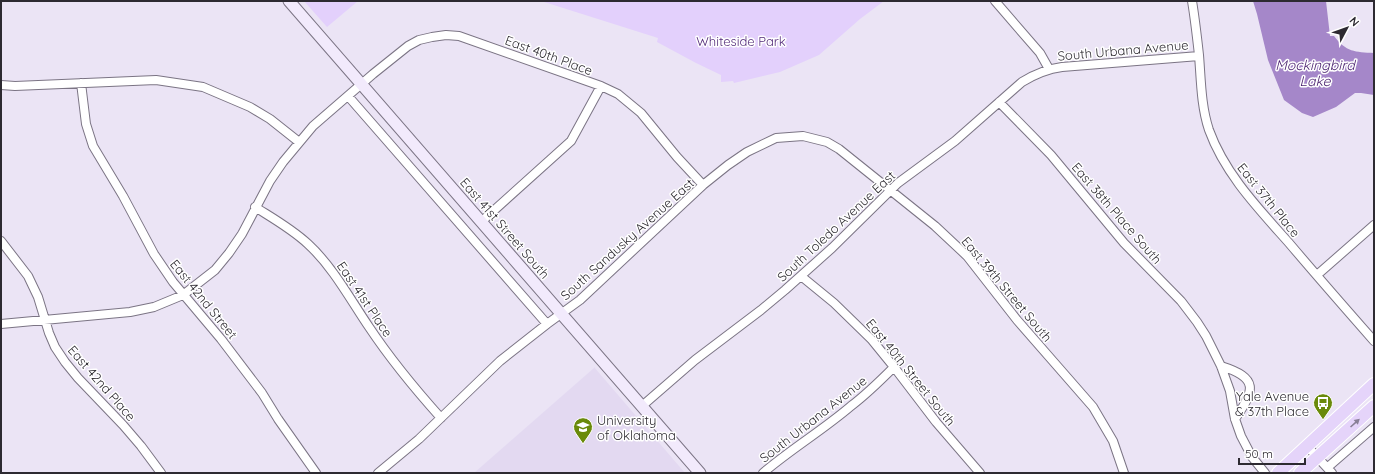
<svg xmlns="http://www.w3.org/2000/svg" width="1375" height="474" font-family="Quicksand,sans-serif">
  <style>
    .built { fill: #e3d9f1 }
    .green { fill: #e3d0fc }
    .water { fill: #a587c9 }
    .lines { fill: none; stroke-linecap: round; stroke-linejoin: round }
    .minor-casing { stroke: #7b7484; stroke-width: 10 }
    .secondary-casing { stroke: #7b7484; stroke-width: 13 }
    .primary-casing { stroke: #fff; stroke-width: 14 }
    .minor { stroke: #fff; stroke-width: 8 }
    .secondary { stroke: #f2eafc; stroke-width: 11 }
    .primary { stroke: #e5d4fa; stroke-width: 12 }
    .oneway { fill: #897f96 }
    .labels { text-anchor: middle; stroke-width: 3; stroke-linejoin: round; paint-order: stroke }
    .park-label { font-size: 13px; fill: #522a78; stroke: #fff }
    .street-label { font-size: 13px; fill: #2d2a31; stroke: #fff }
    .poi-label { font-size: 13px; fill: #2d2a31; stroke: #fff; text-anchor: end }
    .water-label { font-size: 14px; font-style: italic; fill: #481f6d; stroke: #fff }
  </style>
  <rect width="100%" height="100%" fill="#ebe4f5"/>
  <path class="built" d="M 594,367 L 685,473 L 474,473 L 594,368 Z"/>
  <path class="green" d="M 304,1 L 358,1 L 327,27 Z
    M 541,1 L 884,1 L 860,19 L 819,55 L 780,72 L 734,83 L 733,81 L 721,82 L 721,75 L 696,63 L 657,42 L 658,38 Z"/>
  <path class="water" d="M 1253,1 L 1326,1 L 1330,36 L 1334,36 C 1346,52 1355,52 1374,53 L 1374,95 L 1361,93 L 1355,93 L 1336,107 L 1313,117 L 1302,113 L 1284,100 L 1268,60 L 1257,14 Z"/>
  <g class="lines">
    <defs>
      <path id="minor" d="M 995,1 L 1040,53 L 1049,69
        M 1192,1 C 1195,19 1197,37 1199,55 C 1201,80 1201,106 1209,130 C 1225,174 1258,208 1289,243 C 1317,276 1345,308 1374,341
        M 81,83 L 86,124 L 93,146 L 123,196 L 154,254 L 173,282 L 221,339 L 262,393 L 278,419 L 316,473
        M 1,85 L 15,86 L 156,80 L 203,87 L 250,107 L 270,119 L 299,142
        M 348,96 L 547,324
        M 999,102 L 1051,155 L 1124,243 L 1181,301 L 1197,322 L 1206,336 L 1221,366 L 1230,391 L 1235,419 L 1241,436 L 1252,457 L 1265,473
        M 255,207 C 274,219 292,229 308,244 C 333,267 350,299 369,327 C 391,360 415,389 441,418
        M 481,222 L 571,141 L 601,86
        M 1,241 L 28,276 L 38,297 L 49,333 L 55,347 L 65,362 L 78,378 L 123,425 L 141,446 L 161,473
        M 1317,275 L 1374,225
        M 801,276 L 834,303 L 872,340 L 894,367 L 936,422 L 980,473
        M 1,324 L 130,312 L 154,307 L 183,295 L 215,270 L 229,253 L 242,234 L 270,181 L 283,162 L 313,126 L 373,74 L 408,46 L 419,40 L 432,37 L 446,35 L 459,36 L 601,86 L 618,94 L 641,113 L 677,157 L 703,185
        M 1221,366 C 1259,378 1255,390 1235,419
        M 642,406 L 695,360 L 761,310 L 785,290 L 832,248 L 898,183 L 955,141 L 1022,82 C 1035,74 1047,69 1062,67 L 1199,56
        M 1307,446 L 1332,473
        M 1328,467 L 1374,427
        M 378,473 L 419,439 L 500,361 L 547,324 L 580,300 L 703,185 L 728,165 L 747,152 L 776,138 L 803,136 L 827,142 L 839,149 L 935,226 L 967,256 L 1017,320 L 1093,407 L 1113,441 L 1124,473
        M 763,473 C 791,449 823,430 851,406 C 867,394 880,381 894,367"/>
      <path id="secondary" d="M 289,1 L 700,473"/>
      <path id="primary" d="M 1278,473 L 1374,384
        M 1300,473 L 1374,406"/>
    </defs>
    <use href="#minor" class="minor-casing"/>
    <use href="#secondary" class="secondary-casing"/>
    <use href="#primary" class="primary-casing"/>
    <use href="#minor" class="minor"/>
    <use href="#secondary" class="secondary"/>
    <use href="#primary" class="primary"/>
  </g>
  <defs><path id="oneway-solid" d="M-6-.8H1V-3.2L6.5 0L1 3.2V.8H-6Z"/></defs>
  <use class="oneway" href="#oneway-solid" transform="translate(1355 423) rotate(-42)"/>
  <defs>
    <symbol id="bus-pin" viewBox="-11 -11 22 30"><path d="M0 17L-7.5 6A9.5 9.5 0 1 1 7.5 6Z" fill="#6a8a0a" stroke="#fff"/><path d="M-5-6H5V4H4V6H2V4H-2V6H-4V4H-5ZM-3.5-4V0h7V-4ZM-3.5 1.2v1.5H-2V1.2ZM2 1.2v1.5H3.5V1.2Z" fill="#fff"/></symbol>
    <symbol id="university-pin" viewBox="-11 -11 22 30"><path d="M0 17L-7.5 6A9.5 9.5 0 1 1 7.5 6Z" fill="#6a8a0a" stroke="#fff"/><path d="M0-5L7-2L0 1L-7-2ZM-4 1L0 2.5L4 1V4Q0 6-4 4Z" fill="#fff"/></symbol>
  </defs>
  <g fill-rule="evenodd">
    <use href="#bus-pin" x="1312" y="392" width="22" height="30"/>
    <use href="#university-pin" x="572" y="416" width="22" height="30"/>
  </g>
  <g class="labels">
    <g class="park-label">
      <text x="741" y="46">Whiteside Park</text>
    </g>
    <g class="street-label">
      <text transform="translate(1123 50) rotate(-5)" y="5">South Urbana Avenue</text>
      <text transform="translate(549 55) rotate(20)" y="5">East 40th Place</text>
      <text transform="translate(1269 200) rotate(51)" y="5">East 37th Place</text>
      <text transform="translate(1117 213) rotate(49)" y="5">East 38th Place South</text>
      <text transform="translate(836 226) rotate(-43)" y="5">South Toledo Avenue East</text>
      <text transform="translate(505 228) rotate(49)" y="5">East 41st Street South</text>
      <text transform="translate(627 239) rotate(-42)" y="5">South Sandusky Avenue East</text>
      <text transform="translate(1007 289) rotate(50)" y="5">East 39th Street South</text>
      <text transform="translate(204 299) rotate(51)" y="5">East 42nd Street</text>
      <text transform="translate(365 299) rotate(56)" y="5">East 41st Place</text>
      <text transform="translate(911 372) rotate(51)" y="5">East 40th Street South</text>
      <text transform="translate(102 383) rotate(49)" y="5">East 42nd Place</text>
      <text transform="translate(813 419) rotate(-38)" y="5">South Urbana Avenue</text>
    </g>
    <g class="poi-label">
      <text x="1309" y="401">Yale Avenue<tspan x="1309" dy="15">&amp; 37th Place</tspan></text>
      <text x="597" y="425" text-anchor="start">University<tspan x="597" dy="15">of Oklahoma</tspan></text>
    </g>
    <g class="water-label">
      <text x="1315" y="70">Mockingbird<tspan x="1315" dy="16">Lake</tspan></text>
    </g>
  </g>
  <rect width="1375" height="474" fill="none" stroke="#2d2a31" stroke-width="4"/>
  <g transform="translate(1347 28) rotate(49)" stroke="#ffffff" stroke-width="3" paint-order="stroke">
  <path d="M0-3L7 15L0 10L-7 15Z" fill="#2d2a31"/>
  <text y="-6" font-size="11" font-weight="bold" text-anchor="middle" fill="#2d2a31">N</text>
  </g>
  <path d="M1239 458v6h66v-6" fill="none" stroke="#2d2a31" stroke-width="2"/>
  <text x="1245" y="458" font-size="12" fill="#2d2a31" stroke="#ffffff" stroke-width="3" paint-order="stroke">50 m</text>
</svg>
